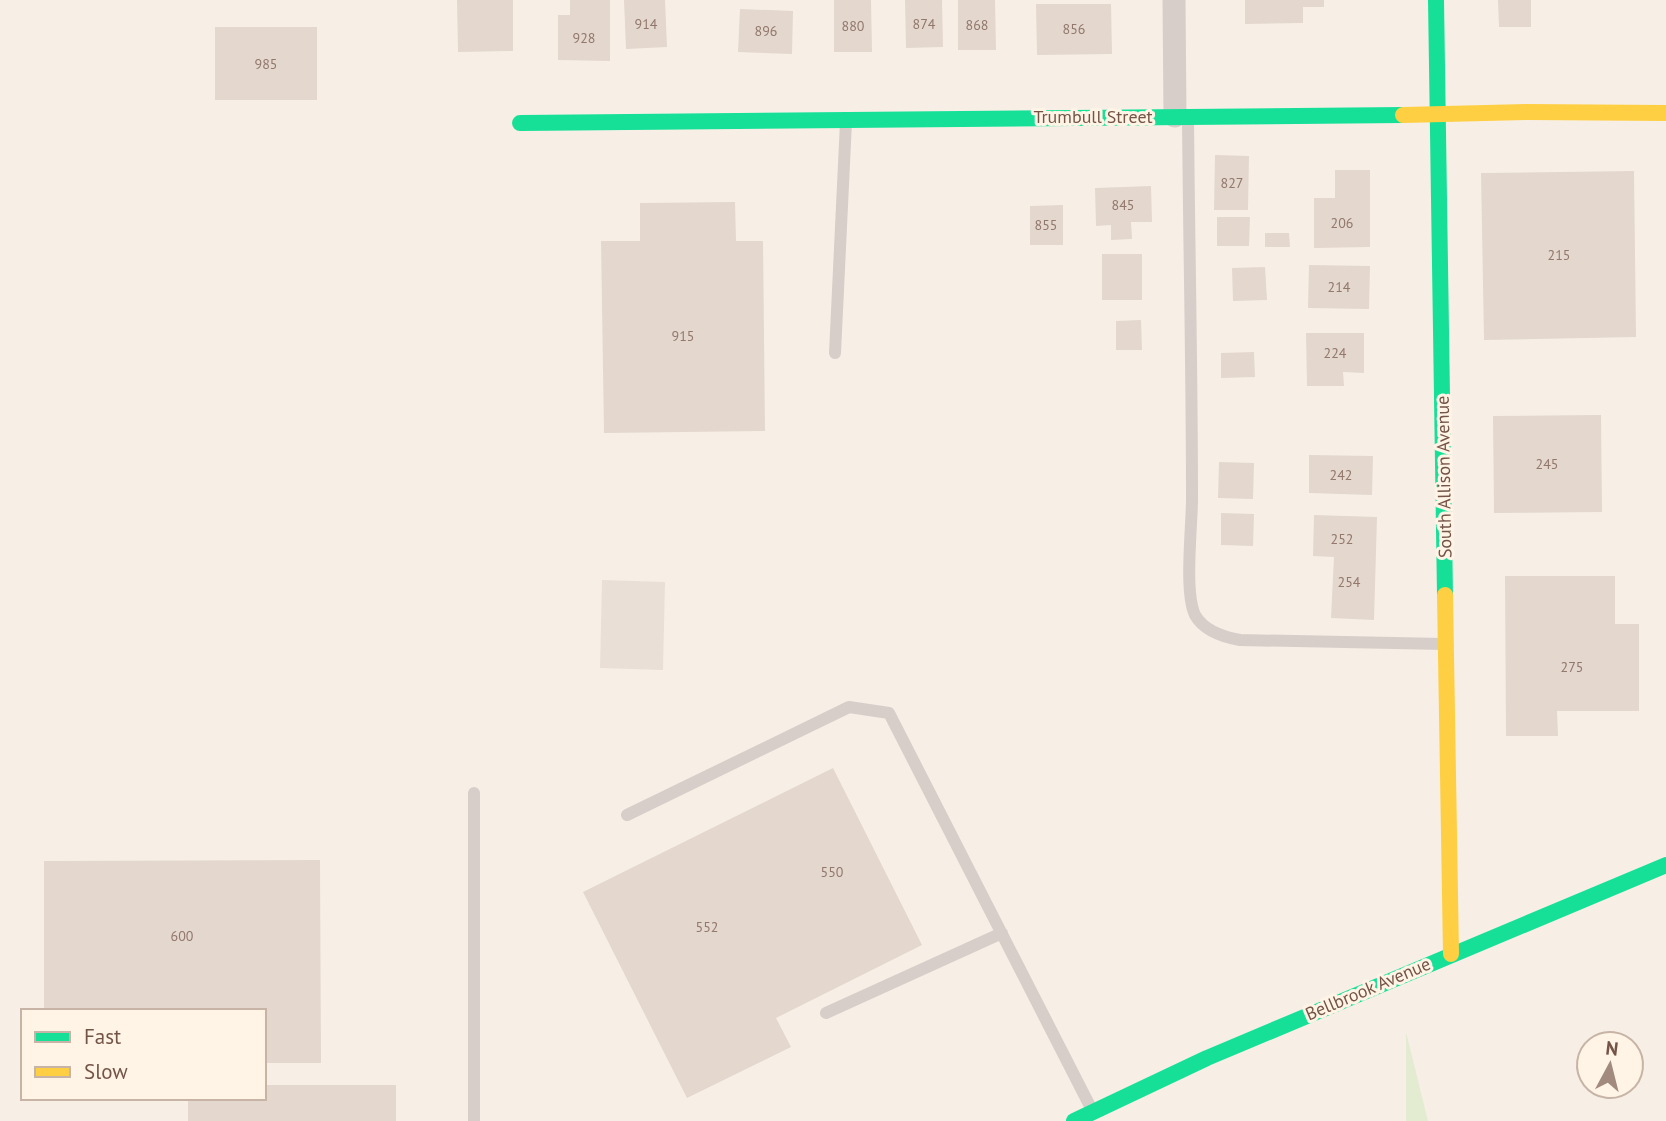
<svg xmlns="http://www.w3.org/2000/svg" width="1666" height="1121" font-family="'PT Sans',sans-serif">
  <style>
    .industrial { fill: #e9dfd7 }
    .green { fill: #e3ecd0 }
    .building { fill: #e3d7ce }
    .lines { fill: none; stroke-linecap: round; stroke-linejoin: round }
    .lane { stroke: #d7cec9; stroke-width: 12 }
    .street { stroke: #d7cec9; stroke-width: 23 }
    .fast { stroke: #16e098; stroke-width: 16 }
    .slow { stroke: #ffcf43; stroke-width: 16 }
    .labels { text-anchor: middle; stroke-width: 6; stroke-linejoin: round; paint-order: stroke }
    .number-label { font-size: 14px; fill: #92776b }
    .street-label { font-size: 18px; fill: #745447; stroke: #fff4e6 }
  </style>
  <rect width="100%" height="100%" fill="#f7efe6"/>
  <path class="industrial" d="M 602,580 L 665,582 L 663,670 L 600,668 Z"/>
  <path class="green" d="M 1406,1032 L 1428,1121 L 1406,1121 Z"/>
  <path class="building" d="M 457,0 L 513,0 L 513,51 L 458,52 Z
    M 570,0 L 610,0 L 610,61 L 558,60 L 558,15 L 570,15 Z
    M 624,0 L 665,0 L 667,47 L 626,49 Z
    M 834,0 L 871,0 L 872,52 L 834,52 Z
    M 905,0 L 942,0 L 943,47 L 906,48 Z
    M 958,0 L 995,0 L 996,50 L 958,50 Z
    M 1245,0 L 1324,0 L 1324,7 L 1303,7 L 1303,23 L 1245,24 Z
    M 1498,0 L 1531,0 L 1531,27 L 1499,27 Z
    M 1036,4 L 1111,4 L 1112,54 L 1037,55 Z
    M 740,9 L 793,11 L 792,54 L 738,52 Z
    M 215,27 L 317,27 L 317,100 L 215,100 Z
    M 1215,155 L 1249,156 L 1248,210 L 1214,210 Z
    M 1335,170 L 1370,170 L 1370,247 L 1314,248 L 1314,198 L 1335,198 Z
    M 1634,171 L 1636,337 L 1484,340 L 1481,173 Z
    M 1151,186 L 1152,222 L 1131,222 L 1132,239 L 1111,240 L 1111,225 L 1096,226 L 1095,188 Z
    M 735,202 L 736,241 L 763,241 L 765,431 L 604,433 L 601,241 L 640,241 L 640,203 Z
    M 1063,205 L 1063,245 L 1030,245 L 1030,206 Z
    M 1217,217 L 1250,217 L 1249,246 L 1217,246 Z
    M 1265,233 L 1289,233 L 1290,247 L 1265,247 Z
    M 1102,254 L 1142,254 L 1142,300 L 1102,300 Z
    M 1309,265 L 1370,266 L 1369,309 L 1308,308 Z
    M 1265,267 L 1267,300 L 1233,301 L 1232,268 Z
    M 1141,320 L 1142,350 L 1116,350 L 1116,321 Z
    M 1306,333 L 1364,333 L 1364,373 L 1343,372 L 1344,386 L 1307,386 Z
    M 1254,352 L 1255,377 L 1221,378 L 1221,353 Z
    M 1601,415 L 1602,512 L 1494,513 L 1493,416 Z
    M 1309,455 L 1373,456 L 1372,495 L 1309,493 Z
    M 1219,462 L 1254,463 L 1253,499 L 1218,498 Z
    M 1221,513 L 1254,514 L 1253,546 L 1221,545 Z
    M 1314,515 L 1377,517 L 1374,620 L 1331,618 L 1334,557 L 1313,556 Z
    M 1505,576 L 1615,576 L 1615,624 L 1639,624 L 1639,711 L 1557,711 L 1558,736 L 1506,736 Z
    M 833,768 L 922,945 L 776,1018 L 791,1047 L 687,1098 L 583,892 Z
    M 320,860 L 321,1063 L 264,1063 L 264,1011 L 44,1011 L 44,861 Z
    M 264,1085 L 396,1085 L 396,1121 L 188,1121 L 188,1098 L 264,1098 Z"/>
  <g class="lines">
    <path class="lane" d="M 1188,117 C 1189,244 1192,371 1192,499 C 1192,526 1184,592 1195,615 C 1204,631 1223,637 1240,640 L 1444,644
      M 835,353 L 846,122
      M 474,793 L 474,1121
      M 627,815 L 849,707 L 889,713 L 1093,1112
      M 826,1013 L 1002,933"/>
    <path class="street" d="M 1174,0 L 1175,116"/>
    <path class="fast" d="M 1436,0 L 1445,595
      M 520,123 L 1403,115
      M 1074,1121 L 1207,1058 L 1666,865"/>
    <path class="slow" d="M 1403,115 L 1527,112 L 1666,113
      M 1445,595 L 1451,954"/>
  </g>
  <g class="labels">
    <g class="number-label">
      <text x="646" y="29">914</text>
      <text x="924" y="29">874</text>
      <text x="977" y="30">868</text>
      <text x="853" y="31">880</text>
      <text x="1074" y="34">856</text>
      <text x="766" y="36">896</text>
      <text x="584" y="43">928</text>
      <text x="266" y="69">985</text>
      <text x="1232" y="188">827</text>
      <text x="1123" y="210">845</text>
      <text x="1342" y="228">206</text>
      <text x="1046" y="230">855</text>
      <text x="1559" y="260">215</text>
      <text x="1339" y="292">214</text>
      <text x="683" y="341">915</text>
      <text x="1335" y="358">224</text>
      <text x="1547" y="469">245</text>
      <text x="1341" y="480">242</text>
      <text x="1342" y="544">252</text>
      <text x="1349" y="587">254</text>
      <text x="1572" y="672">275</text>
      <text x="832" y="877">550</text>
      <text x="707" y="932">552</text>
      <text x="182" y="941">600</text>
    </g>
    <g class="street-label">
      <text x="1093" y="123">Trumbull Street</text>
      <text transform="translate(1444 477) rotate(-91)" y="6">South Allison Avenue</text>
      <text transform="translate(1368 989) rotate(-23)" y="6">Bellbrook Avenue</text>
    </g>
  </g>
  <rect x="21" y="1009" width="245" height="91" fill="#fff4e6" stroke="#c7b4a6" stroke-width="2"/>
  <rect x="35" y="1032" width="35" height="10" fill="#16e098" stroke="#c7b4a6" stroke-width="2"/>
  <text x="84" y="1044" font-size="21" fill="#745447">Fast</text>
  <rect x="35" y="1067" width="35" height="10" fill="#ffcf43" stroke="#c7b4a6" stroke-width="2"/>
  <text x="84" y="1079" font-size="21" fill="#745447">Slow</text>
  <g transform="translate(1610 1065) rotate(7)"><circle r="33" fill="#fff4e6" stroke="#c7b4a6" stroke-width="2"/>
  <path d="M0-5L12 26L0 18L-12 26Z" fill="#a28a7f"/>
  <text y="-10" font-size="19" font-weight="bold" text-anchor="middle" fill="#745447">N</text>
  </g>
</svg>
